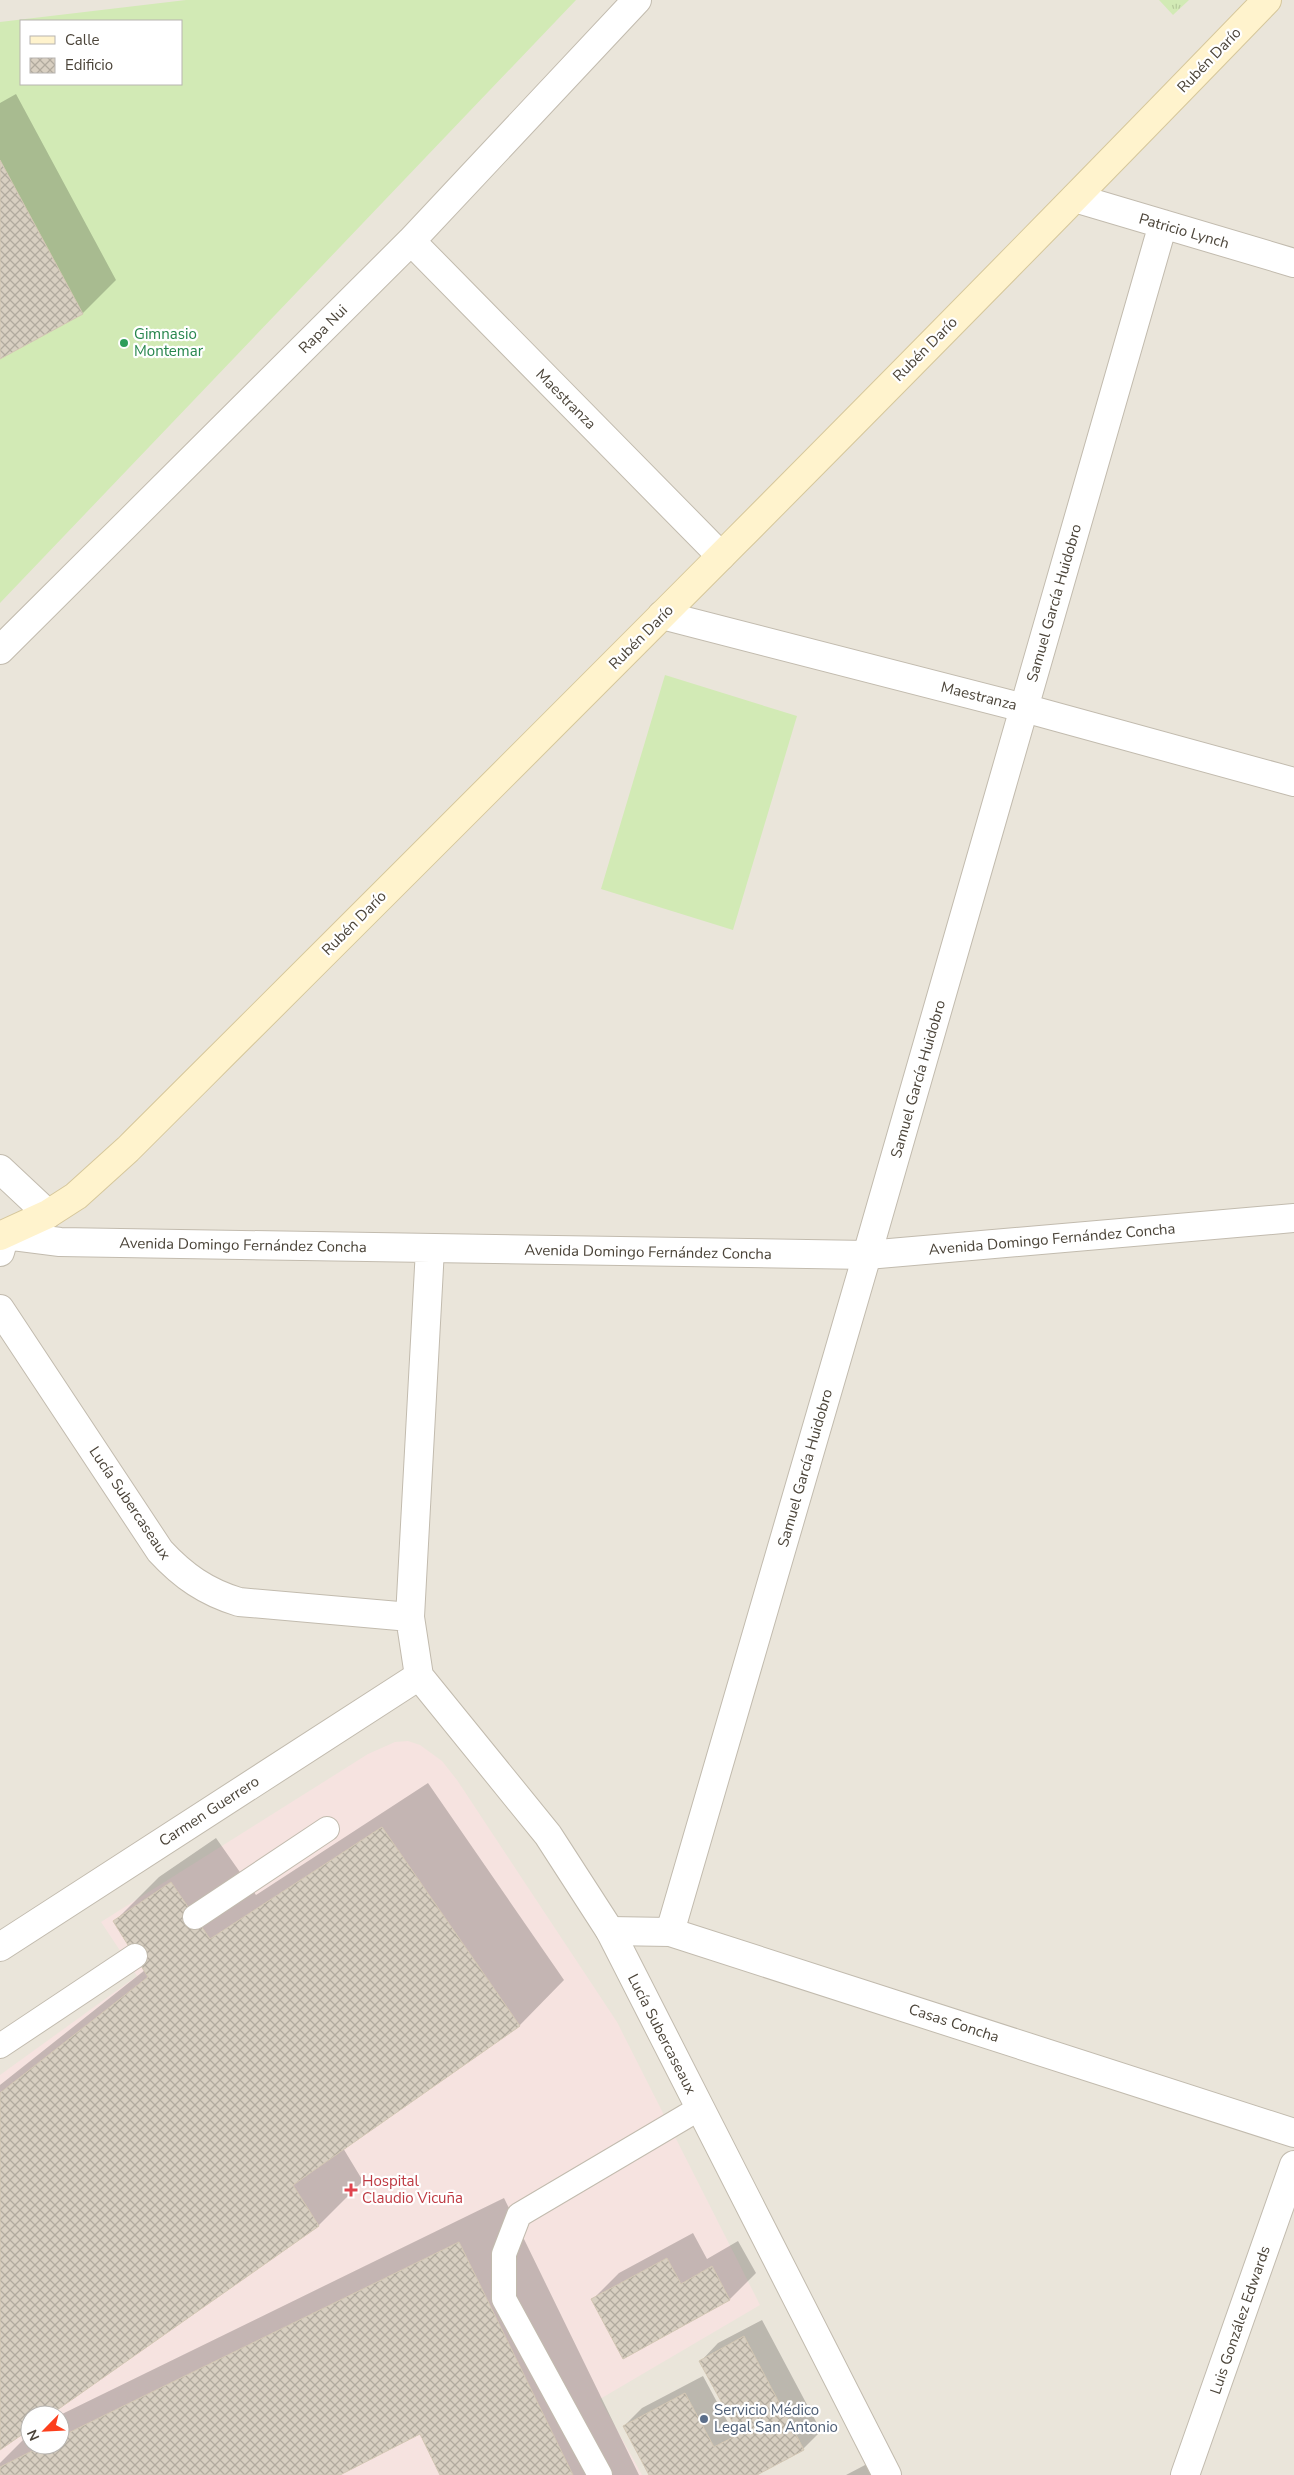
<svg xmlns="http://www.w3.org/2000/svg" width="1294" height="2475" font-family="'Nunito Sans',sans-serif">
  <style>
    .residential { fill: #eae5da; fill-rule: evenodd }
    .medical { fill: #f6e3e0; fill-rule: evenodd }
    .grass { fill: url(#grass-tufts) }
    .pitch { fill: #d2eab5; fill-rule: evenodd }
    .shadow { fill: #0003 }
    .building { fill: url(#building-cross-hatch); stroke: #d3c7b4 }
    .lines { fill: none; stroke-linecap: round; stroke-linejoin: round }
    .service-casing { stroke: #c2bbae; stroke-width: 26 }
    .minor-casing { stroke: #c2bbae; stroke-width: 30 }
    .tertiary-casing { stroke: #c2bbae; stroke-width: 30 }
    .secondary-casing { stroke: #d6c79b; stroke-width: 30 }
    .service { stroke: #fff; stroke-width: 24 }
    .minor { stroke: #fff; stroke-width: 28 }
    .tertiary { stroke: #fff; stroke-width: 28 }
    .secondary { stroke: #fff3cd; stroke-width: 28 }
    .leisure-dot { fill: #2e9e5b; stroke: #fff; stroke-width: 2 }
    .health-dot { fill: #e0444e; stroke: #fff; stroke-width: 2 }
    .service-dot { fill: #5c6f8a; stroke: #fff; stroke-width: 2 }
    .labels { text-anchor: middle; stroke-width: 4.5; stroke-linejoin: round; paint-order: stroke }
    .street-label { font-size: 15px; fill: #4b4439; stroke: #fff }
    .leisure-label { font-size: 15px; fill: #27864d; stroke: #fff; text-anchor: start }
    .health-label { font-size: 15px; fill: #be3a42; stroke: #fff; text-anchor: start }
    .service-label { font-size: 15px; fill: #4e5e75; stroke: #fff; text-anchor: start }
  </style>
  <defs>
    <pattern id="grass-tufts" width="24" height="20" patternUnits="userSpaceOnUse" patternTransform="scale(1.25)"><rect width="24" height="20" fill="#d2eab5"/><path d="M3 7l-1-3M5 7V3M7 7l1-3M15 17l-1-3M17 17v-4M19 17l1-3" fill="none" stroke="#b6ca9c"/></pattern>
    <pattern id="building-cross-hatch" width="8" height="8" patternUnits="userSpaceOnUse" patternTransform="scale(1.25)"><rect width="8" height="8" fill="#d8cfc1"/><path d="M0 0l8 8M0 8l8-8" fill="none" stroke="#b1aa9e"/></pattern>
  </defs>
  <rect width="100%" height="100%" fill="#f6f3ec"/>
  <path class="residential" d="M 0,0 L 1294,0 L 1294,2475 L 0,2475 ZM 21,21 L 181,21 L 181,84 L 21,84 ZM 30,2415 L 60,2415 L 60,2445 L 30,2445 Z"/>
  <path class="medical" d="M 408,1741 L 420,1745 L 442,1761 L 457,1780 L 617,2022 L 760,2305 L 600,2399 L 642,2475 L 0,2475 L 0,2075 L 137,1976 L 101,1922 L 368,1754 L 395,1742 ZM 30,2415 L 60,2415 L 60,2445 L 30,2445 Z"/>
  <path class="grass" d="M 1159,0 L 1189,0 L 1173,15 Z"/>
  <path class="pitch" d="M 186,0 L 576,0 L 0,603 L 0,22 ZM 21,21 L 181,21 L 181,84 L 21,84 Z
    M 665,675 L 797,716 L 733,930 L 601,889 Z"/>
  <path class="shadow" d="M 16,94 L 116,280 L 83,313 L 0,357 L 0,103 Z
    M 428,1783 L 564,1980 L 520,2025 L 343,2148 L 363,2181 L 319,2225 L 47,2415 L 30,2415 L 30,2427 L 0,2448 L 0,2085 L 145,1970 L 114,1922 L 159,1877 L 216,1838 L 256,1895 Z
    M 504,2198 L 639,2475 L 442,2475 L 420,2433 L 338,2475 L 0,2475 L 0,2463 L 30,2433 L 30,2445 L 60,2445 L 60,2415 Z
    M 693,2233 L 707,2259 L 738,2241 L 756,2273 L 730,2299 L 624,2357 L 593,2299 L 619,2273 Z
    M 762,2320 L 821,2431 L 803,2449 L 754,2475 L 650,2475 L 624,2426 L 642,2408 L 703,2376 L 732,2430 L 737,2428 L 701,2361 L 718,2343 Z
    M 886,2454 L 897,2475 L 846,2475 Z"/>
  <path class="building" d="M 0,160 L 83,314 L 0,359 Z
    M 382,1827 L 520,2026 L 293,2185 L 319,2226 L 50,2415 L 30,2415 L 30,2429 L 0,2450 L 0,2093 L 148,1977 L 113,1921 L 171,1882 L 210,1939 Z
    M 459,2242 L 573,2475 L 440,2475 L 420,2434 L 340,2475 L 0,2475 L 0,2467 L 44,2445 L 60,2445 L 60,2437 Z
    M 667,2258 L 681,2284 L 712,2266 L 730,2300 L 623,2359 L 591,2299 Z
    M 744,2336 L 804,2450 L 757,2475 L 649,2475 L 623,2426 L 685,2393 L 714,2447 L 739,2434 L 699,2361 Z"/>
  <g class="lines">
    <defs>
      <path id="service" d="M 195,1917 L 327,1829
        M 0,2046 L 135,1956
        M 600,2475 L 504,2299 L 504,2254 L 519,2215 L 700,2108"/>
      <path id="minor" d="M 1075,198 L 1294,263
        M 411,241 L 721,556
        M 0,650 L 411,241 L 637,0
        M 0,1169 L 48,1214
        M 610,1931 L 670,1932 L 1294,2133
        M 670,1932 L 867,1255 L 1163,224
        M 0,1947 L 419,1676"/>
      <path id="tertiary" d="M 662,615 L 1024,708 L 1294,782
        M 430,1249 L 410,1617 L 419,1676 L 548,1835 L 610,1931 L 887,2475
        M 0,1252 L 5,1235 L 60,1242 L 867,1255 L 1294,1218
        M 0,1309 L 160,1551 C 183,1576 206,1592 239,1602 L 410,1617
        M 1185,2475 L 1294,2165"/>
      <path id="secondary" d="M 0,1236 L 48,1214 L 76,1196 L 128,1149 C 510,768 892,388 1267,0"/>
    </defs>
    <use href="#service" class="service-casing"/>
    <use href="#minor" class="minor-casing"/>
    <use href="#tertiary" class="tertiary-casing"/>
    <use href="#secondary" class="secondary-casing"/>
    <use href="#service" class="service"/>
    <use href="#minor" class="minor"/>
    <use href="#tertiary" class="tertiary"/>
    <use href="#secondary" class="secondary"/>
  </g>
  <circle class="leisure-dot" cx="124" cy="343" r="5"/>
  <path class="health-dot" d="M348.5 2182.5h5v5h5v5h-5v5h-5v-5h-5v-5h5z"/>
  <circle class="service-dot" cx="704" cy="2419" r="5"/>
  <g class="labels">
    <g class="street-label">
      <text transform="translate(1209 60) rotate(-46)" y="5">Rubén Darío</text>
      <text transform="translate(1184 231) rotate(16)" y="5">Patricio Lynch</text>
      <text transform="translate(323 329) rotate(-45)" y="5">Rapa Nui</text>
      <text transform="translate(925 349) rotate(-45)" y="5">Rubén Darío</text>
      <text transform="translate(566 399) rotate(45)" y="5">Maestranza</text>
      <text transform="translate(1054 603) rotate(-74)" y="5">Samuel García Huidobro</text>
      <text transform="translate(641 637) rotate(-45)" y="5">Rubén Darío</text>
      <text transform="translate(979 696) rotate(14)" y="5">Maestranza</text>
      <text transform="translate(354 923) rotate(-45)" y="5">Rubén Darío</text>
      <text transform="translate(918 1079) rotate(-74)" y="5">Samuel García Huidobro</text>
      <text transform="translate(1052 1239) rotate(-5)" y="5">Avenida Domingo Fernández Concha</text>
      <text transform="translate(243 1245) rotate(1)" y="5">Avenida Domingo Fernández Concha</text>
      <text transform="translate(648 1252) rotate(1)" y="5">Avenida Domingo Fernández Concha</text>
      <text transform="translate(805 1468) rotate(-74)" y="5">Samuel García Huidobro</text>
      <text transform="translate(130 1503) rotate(56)" y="5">Lucía Subercaseaux</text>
      <text transform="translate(209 1811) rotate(-33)" y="5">Carmen Guerrero</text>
      <text transform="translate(954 2023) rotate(18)" y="5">Casas Concha</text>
      <text transform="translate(662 2034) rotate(63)" y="5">Lucía Subercaseaux</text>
      <text transform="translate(1240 2320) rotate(-71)" y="5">Luis González Edwards</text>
    </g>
    <g class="leisure-label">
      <text x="134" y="339">Gimnasio<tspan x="134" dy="17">Montemar</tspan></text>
    </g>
    <g class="health-label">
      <text x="362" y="2186">Hospital<tspan x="362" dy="17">Claudio Vicuña</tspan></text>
    </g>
    <g class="service-label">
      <text x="714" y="2415">Servicio Médico<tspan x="714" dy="17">Legal San Antonio</tspan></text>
    </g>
  </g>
  <rect x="20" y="20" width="162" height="65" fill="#ffffff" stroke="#b7b4b0"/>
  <rect x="30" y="36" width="25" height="8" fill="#fff3cd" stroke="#b7b4b0"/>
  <text x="65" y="45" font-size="15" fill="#4b4439">Calle</text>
  <rect x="30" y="58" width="25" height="15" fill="url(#building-cross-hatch)" stroke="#b7b4b0"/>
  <text x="65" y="70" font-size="15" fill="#4b4439">Edificio</text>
  <g transform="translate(45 2430) rotate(246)"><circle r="24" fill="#ffffff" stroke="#b7b4b0"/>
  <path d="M0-4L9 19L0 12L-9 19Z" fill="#fc3f1d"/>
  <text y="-8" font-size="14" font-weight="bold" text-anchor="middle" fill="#4b4439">N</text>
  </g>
</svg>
